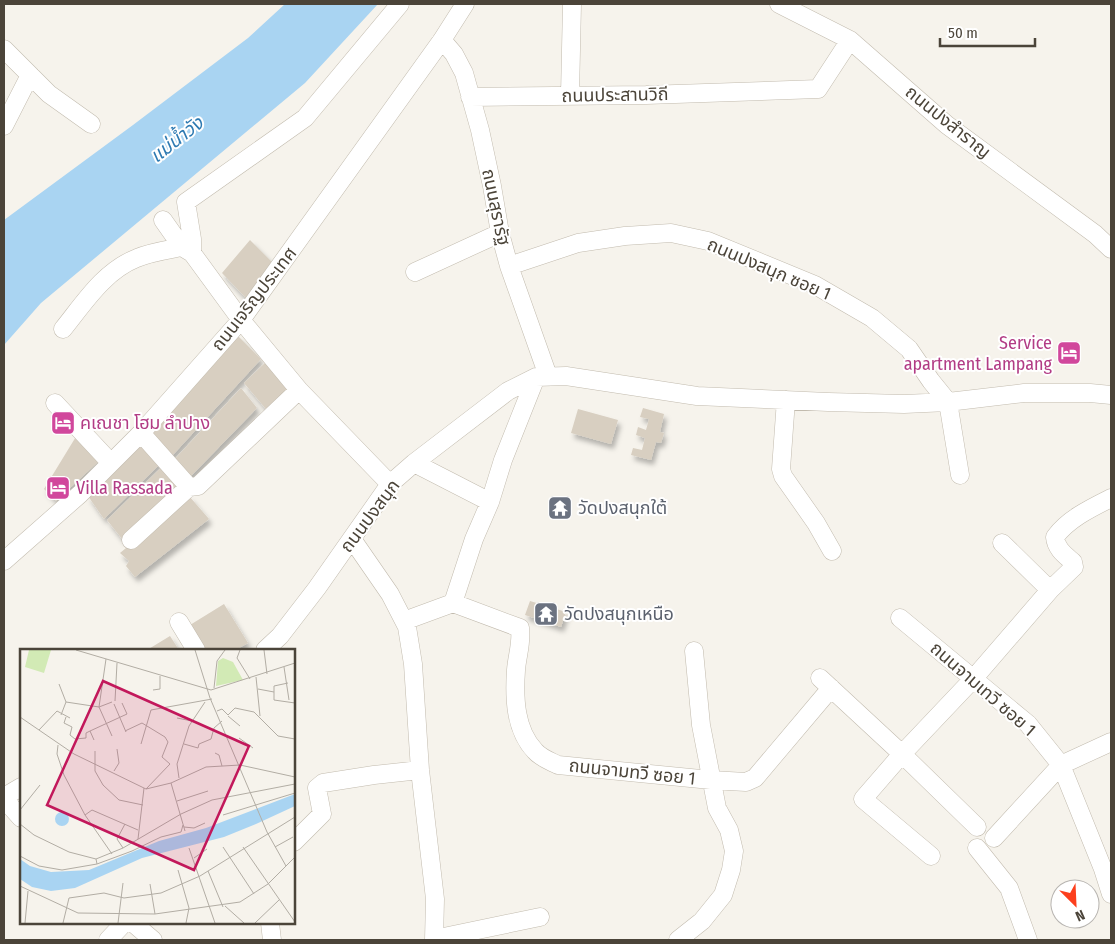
<svg xmlns="http://www.w3.org/2000/svg" width="1115" height="944" font-family="'Fira Sans Condensed','Noto Sans Thai',sans-serif">
  <style>
    .water { fill: #a9d4f2 }
    .building { fill: #d8cfc1; filter: url(#shadow) }
    .lines { fill: none; stroke-linecap: round; stroke-linejoin: round }
    .minor-casing { stroke: #c2bbae; stroke-width: 19 }
    .minor { stroke: #fff; stroke-width: 18 }
    .labels { text-anchor: middle; stroke-width: 4; stroke-linejoin: round; paint-order: stroke }
    .street-label { font-size: 18px; fill: #4b4439; stroke: #fff }
    .hotel-label { font-size: 18px; fill: #b23c85; stroke: #fff; text-anchor: start }
    .worship-label { font-size: 18px; fill: #5b616d; stroke: #fff; text-anchor: start }
    .water-label { font-size: 19px; font-style: italic; fill: #2e7ab2; stroke: #fff }
    .inset-road { fill: none; stroke: #b2ada4; stroke-width: 1 }
    .view { fill: #c2185b; fill-opacity: 0.15; stroke: #c2185b; stroke-width: 2.5 }
    .inset-edge { fill: none; stroke: #4b4439; stroke-width: 2.5 }
  </style>
  <defs>
    <filter id="shadow"><feDropShadow dx="3" dy="5" stdDeviation="2.5" flood-color="#0004"/></filter>
  </defs>
  <rect width="100%" height="100%" fill="#f6f3ec"/>
  <path class="water" d="M 285,4 L 378,4 L 305,83 L 41,303 L 4,345 L 4,220 L 133,125 L 248,38 Z"/>
  <path class="building" d="M 250,240 L 274,264 L 246,298 L 222,273 Z
    M 238,336 L 261,359 L 170,458 L 150,434 Z
    M 266,362 L 290,389 L 266,409 L 244,383 Z
    M 241,388 L 257,408 L 189,478 L 173,461 Z
    M 643,408 L 664,414 L 660,432 L 664,433 L 661,443 L 656,442 L 651,460 L 631,455 L 633,448 L 642,450 L 645,438 L 636,435 L 638,427 L 646,430 L 649,419 L 640,417 Z
    M 578,409 L 618,420 L 611,444 L 571,433 Z
    M 77,435 L 100,460 L 56,501 L 44,489 Z
    M 143,442 L 161,463 L 104,519 L 88,496 Z
    M 164,465 L 179,486 L 123,540 L 107,520 Z
    M 189,496 L 209,519 L 135,577 L 126,566 L 129,561 L 120,553 Z
    M 530,601 L 566,612 L 561,627 L 525,615 Z
    M 224,604 L 248,643 L 235,650 L 205,650 L 190,625 Z
    M 170,636 L 179,650 L 147,650 Z"/>
  <g class="lines">
    <defs>
      <path id="minor" d="M 779,4 L 850,40 L 947,125 L 1095,234 L 1111,249
        M 442,40 L 454,54 L 464,73 L 480,130 L 492,186 L 500,233 L 509,266 L 548,376
        M 4,49 L 49,94 L 91,124
        M 570,95 L 572,4
        M 470,97 L 646,95 L 818,89 L 850,40
        M 4,126 L 30,75
        M 163,220 L 182,247 L 192,253 L 241,320 L 299,390 L 390,484
        M 192,253 L 192,239 L 186,202 L 305,118 L 400,4
        M 509,266 L 578,243 L 625,236 L 671,233 L 708,241 L 815,285 L 872,318 L 909,349 L 931,381 L 948,402 L 960,475
        M 415,272 L 500,233
        M 63,329 C 84,303 104,271 137,258 C 151,252 167,250 182,247
        M 786,400 L 781,469 L 783,476 L 816,523 L 832,551
        M 55,403 L 111,463
        M 141,433 L 189,487
        M 414,463 L 490,502
        M 352,539 L 390,594 L 407,627 L 413,664 L 420,770 L 435,899 L 434,940
        M 131,540 L 189,487 L 198,486 L 299,390
        M 4,561 L 80,494 L 141,433 L 241,320 L 442,40 L 465,4
        M 1050,590 L 1074,567 L 1073,562 C 1065,555 1056,549 1055,537 C 1068,519 1091,508 1111,498
        M 453,603 L 520,628 C 522,643 517,656 516,670 C 514,698 515,730 535,751 C 541,758 550,761 558,765 L 711,780 L 746,782 L 755,778 L 831,688
        M 453,603 L 474,539 L 490,502 L 503,460 L 536,377
        M 900,618 L 1028,724 L 1061,765 L 1103,869 L 1111,894
        M 404,621 L 453,603
        M 179,622 L 196,650
        M 265,650 L 280,636 L 317,588 L 390,484 L 414,463 L 508,391 L 536,377 L 566,376 L 697,396 L 828,402 L 904,404 L 948,402 L 1024,393 L 1090,393 L 1111,395
        M 820,678 L 902,754 L 977,827
        M 4,797 L 21,787
        M 4,799 L 21,818
        M 994,838 L 1061,765 L 1111,742
        M 294,842 L 322,814 L 317,788 L 323,783 L 374,775 L 420,770
        M 977,848 L 1009,888 L 1028,940
        M 931,856 L 863,799 L 902,754 L 974,678 L 1050,590 L 1002,543
        M 133,923 L 153,940
        M 270,923 L 272,940
        M 434,939 L 540,917
        M 108,940 L 124,923
        M 678,940 L 702,921 L 723,895 L 731,870 L 734,851 L 729,830 L 717,808 L 701,725 L 694,651"/>
    </defs>
    <use href="#minor" class="minor-casing"/>
    <use href="#minor" class="minor"/>
  </g>
  <defs>
    <symbol id="hotel-square" viewBox="-11 -11 22 22"><rect x="-9" y="-9" width="18" height="18" rx="4" fill="#d1479c" stroke="#fff"/><path d="M-6-4.5h1.5V1H6V5H4.5V3h-9V5H-6ZM-4 0a1.8 1.8 0 1 1 3.6 0ZM.5 0V-2.5h3Q6-2.5 6 0Z" fill="#fff"/></symbol>
    <symbol id="temple-square" viewBox="-11 -11 22 22"><rect x="-9" y="-9" width="18" height="18" rx="4" fill="#6b7280" stroke="#fff"/><path d="M0-6L5-2H3V0L6.5 2.5H4V6H1.5V3h-3V6H-4V2.5H-6.5L-3 0V-2H-5Z" fill="#fff"/></symbol>
  </defs>
  <g fill-rule="evenodd">
    <use href="#hotel-square" x="1055" y="339" width="28" height="28"/>
    <use href="#hotel-square" x="49" y="409" width="28" height="28"/>
    <use href="#hotel-square" x="44" y="474" width="28" height="28"/>
    <use href="#temple-square" x="546" y="494" width="28" height="28"/>
    <use href="#temple-square" x="532" y="600" width="28" height="28"/>
  </g>
  <g class="labels">
    <g class="street-label">
      <text transform="translate(615 95) rotate(-1)" y="6">ถนนประสานวิถี</text>
      <text transform="translate(948 122) rotate(39)" y="6">ถนนปงสำราญ</text>
      <text transform="translate(496 207) rotate(78)" y="6">ถนนสุรารัฐ</text>
      <text transform="translate(769 269) rotate(23)" y="6">ถนนปงสนุก ซอย 1</text>
      <text transform="translate(254 299) rotate(-52)" y="6">ถนนเจริญประเทศ</text>
      <text transform="translate(370 516) rotate(-53)" y="6">ถนนปงสนุก</text>
      <text transform="translate(983 689) rotate(41)" y="6">ถนนจามเทวี ซอย 1</text>
      <text transform="translate(632 772) rotate(6)" y="6">ถนนจามทวี ซอย 1</text>
    </g>
    <g class="hotel-label">
      <text x="1052" y="349" text-anchor="end">Service<tspan x="1052" dy="21">apartment Lampang</tspan></text>
      <text x="80" y="429">คเณชา โฮม ลำปาง</text>
      <text x="76" y="494">Villa Rassada</text>
    </g>
    <g class="worship-label">
      <text x="578" y="514">วัดปงสนุกใต้</text>
      <text x="564" y="620">วัดปงสนุกเหนือ</text>
    </g>
    <g class="water-label">
      <text transform="translate(176 139) rotate(-38)" y="7">แม่น้ำวัง</text>
    </g>
  </g>
  <g transform="translate(20 649)">
    <rect width="275" height="275" fill="#f6f3ec"/>
    <path d="M 9,1 L 31,1 L 24,24 L 5,18 ZM 203,9 L 213,13 L 223,31 L 196,37 L 198,12 Z" fill="#d2eab5"/>
    <path d="M 275,145 L 275,157 L 236,175 L 204,188 L 122,209 L 55,239 L 31,242 L 12,238 L 0,230 L 0,210 L 10,217 L 31,223 L 69,221 L 139,192 L 186,179 ZM35 170a7 7 0 1 1 14 0a7 7 0 1 1-14 0Z" fill="#a9d4f2"/>
    <path class="inset-road" d="M 56,1 L 191,41 L 275,14M 175,1 L 190,49 L 247,183 L 266,217M 220,1 L 217,9 L 230,30M 244,1 L 247,25M 86,10 L 79,58 L 92,87M 264,18 L 269,51M 236,28 L 240,67M 268,34 L 254,37 L 254,51 L 275,54M 39,35 L 46,53 L 41,66M 194,39 L 197,12 L 205,1M 238,40 L 254,43M 133,41 L 140,40 L 140,27M 95,52 L 97,14M 46,53 L 79,58 L 92,53M 94,55 L 106,83M 197,62 L 202,60 L 208,66 L 215,59 L 234,63 L 258,87 L 275,90M 208,67 L 220,77M 0,68 L 54,105 L 126,140 L 151,134 L 186,118 L 220,116 L 275,128M 46,68 L 44,74 L 52,78 L 50,86 L 55,90 L 66,89 L 66,84 L 70,82M 157,69 L 172,72M 19,81 L 37,62 L 50,69M 105,82 L 122,74 L 145,88 L 148,93 L 142,108 L 150,115M 219,89 L 233,99M 74,91 L 70,82 L 107,65 L 102,54M 121,95 L 131,61 L 192,50M 164,95 L 178,99 L 179,95 L 191,90 L 194,79 L 202,72M 38,96 L 37,105 L 44,126 L 65,166 L 92,205M 75,102 L 75,122 L 83,136 L 99,151 L 123,156M 195,104 L 199,106 L 202,117M 94,122 L 99,114 L 97,100M 159,129 L 157,115 L 169,77 L 185,53M 151,134 L 165,182M 126,140 L 150,115M 157,152 L 188,142M 0,161 L 20,136M 65,166 L 72,161 L 118,181M 203,166 L 275,144M 0,175 L 14,186 L 49,203 L 76,210 L 103,199 L 161,165 L 192,151 L 275,135M 164,178 L 174,179 L 185,174M 118,190 L 124,139M 203,198 L 234,245M 223,198 L 275,273M 255,198 L 273,188M 103,199 L 97,190 L 105,175M 169,199 L 195,274M 0,207 L 19,217 L 42,221 L 77,215M 174,209 L 187,200M 76,210 L 77,215 L 112,202 L 141,188 L 161,183 L 163,176M 158,221 L 169,259 L 166,274M 188,222 L 203,258M 130,235 L 135,265M 0,237 L 58,264 L 135,265 L 220,253 L 248,235 L 275,208M 205,257 L 224,274M 5,274 L 8,242M 43,274 L 49,249 L 84,244 L 104,249 L 141,244 L 180,227 L 275,168M 98,274 L 103,234M 235,274 L 259,251"/>
    <path class="view" d="M 83,32 L 229,97 L 174,221 L 27,156 Z"/>
    <rect width="275" height="275" class="inset-edge"/>
  </g>
  <rect width="1115" height="944" fill="none" stroke="#4b4439" stroke-width="10"/>
  <g transform="translate(1075 904) rotate(156)"><circle r="24" fill="#ffffff" stroke="#b7b4b0"/>
  <path d="M0-4L9 19L0 12L-9 19Z" fill="#fc3f1d"/>
  <text y="-8" font-size="14" font-weight="bold" text-anchor="middle" fill="#4b4439">N</text>
  </g>
  <path d="M940 38v8h95v-8" fill="none" stroke="#4b4439" stroke-width="2.5"/>
  <text x="948" y="38" font-size="15" fill="#4b4439" stroke="#ffffff" stroke-width="4" paint-order="stroke">50 m</text>
</svg>
